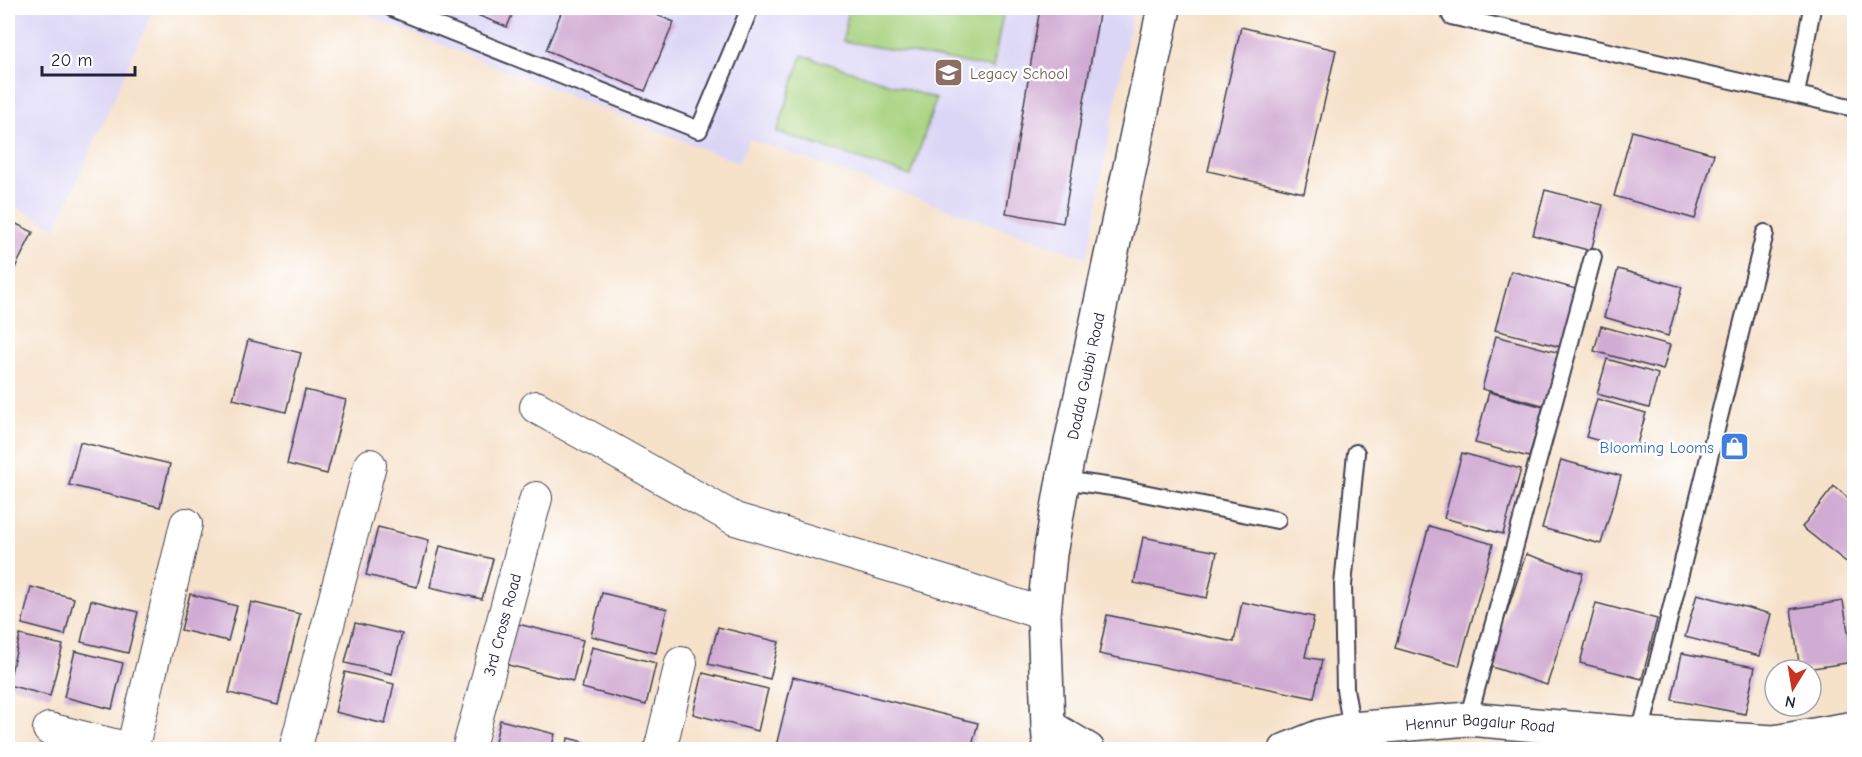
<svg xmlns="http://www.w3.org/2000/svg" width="1862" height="757" font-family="'Comic Neue',sans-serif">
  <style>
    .built { fill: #dcd6f6 }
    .green { fill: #a7d27e; stroke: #647a5c; stroke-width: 1.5 }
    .building { fill: #d0abd3 }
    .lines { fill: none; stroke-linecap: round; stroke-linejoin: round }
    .service-casing { stroke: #423f50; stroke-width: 20 }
    .minor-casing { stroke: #423f50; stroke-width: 34 }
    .tertiary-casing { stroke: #423f50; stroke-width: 36 }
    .primary-casing { stroke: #423f50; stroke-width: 36 }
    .service { stroke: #fff; stroke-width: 16 }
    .minor { stroke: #fff; stroke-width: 32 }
    .tertiary { stroke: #fff; stroke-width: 33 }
    .primary { stroke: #fff; stroke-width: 33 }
    .labels { text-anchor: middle; stroke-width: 5; stroke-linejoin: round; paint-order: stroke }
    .education-label { font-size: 16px; fill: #785e54; stroke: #fff; text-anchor: start }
    .street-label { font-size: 16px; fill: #22223b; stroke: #fff }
    .shop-label { font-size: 16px; fill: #366cbe; stroke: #fff; text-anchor: end }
  </style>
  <rect width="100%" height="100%" fill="#fff"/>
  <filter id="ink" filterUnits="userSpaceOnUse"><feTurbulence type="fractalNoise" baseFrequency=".0167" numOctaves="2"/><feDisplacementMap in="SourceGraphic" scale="12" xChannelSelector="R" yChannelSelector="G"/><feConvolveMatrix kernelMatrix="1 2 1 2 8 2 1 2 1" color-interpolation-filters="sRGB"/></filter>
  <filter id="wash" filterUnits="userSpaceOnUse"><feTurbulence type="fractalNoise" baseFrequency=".008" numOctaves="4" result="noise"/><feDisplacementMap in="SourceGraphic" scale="24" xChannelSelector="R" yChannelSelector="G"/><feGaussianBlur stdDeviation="1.35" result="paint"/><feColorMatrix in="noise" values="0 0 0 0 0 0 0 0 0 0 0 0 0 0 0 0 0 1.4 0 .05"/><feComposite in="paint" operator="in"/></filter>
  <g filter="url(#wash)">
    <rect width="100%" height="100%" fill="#f6e1c9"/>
    <path class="built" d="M 8,8 L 154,8 L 56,228 L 8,203 Z
      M 349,8 L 1133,8 L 1087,258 L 749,139 L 739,163 Z"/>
    <path class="green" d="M 849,8 L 1004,8 L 993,68 L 843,41 Z
      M 802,55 L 936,99 L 911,176 L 777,132 Z"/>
    <g id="blocks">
      <path class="building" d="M 460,8 L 515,8 L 507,27 Z
        M 563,8 L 640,8 L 674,22 L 645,91 L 546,50 Z
        M 1040,8 L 1062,8 L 1099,14 L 1063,223 L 1006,213 Z
        M 1241,27 L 1336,50 L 1304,193 L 1208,171 Z
        M 1632,131 L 1714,154 L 1695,219 L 1614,196 Z
        M 1545,190 L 1603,205 L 1591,251 L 1533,235 Z
        M 8,220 L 33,232 L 12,274 L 8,272 Z
        M 1618,269 L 1682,287 L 1668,336 L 1604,317 Z
        M 1511,271 L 1576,289 L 1561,347 L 1495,330 Z
        M 1601,326 L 1670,345 L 1663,370 L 1594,351 Z
        M 1496,336 L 1560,353 L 1546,406 L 1482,389 Z
        M 248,340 L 301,353 L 286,412 L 233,399 Z
        M 1607,359 L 1658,374 L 1649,408 L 1597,394 Z
        M 305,390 L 346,400 L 327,474 L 287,464 Z
        M 1489,392 L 1543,407 L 1529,457 L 1475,443 Z
        M 1597,399 L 1646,413 L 1635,451 L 1586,437 Z
        M 80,442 L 170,464 L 160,507 L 69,485 Z
        M 1462,453 L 1521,469 L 1503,534 L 1444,518 Z
        M 1561,460 L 1621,476 L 1601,544 L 1542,528 Z
        M 1834,486 L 1854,503 L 1854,560 L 1850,565 L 1802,527 Z
        M 1429,526 L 1493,544 L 1459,666 L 1395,648 Z
        M 378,527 L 429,540 L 417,587 L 366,575 Z
        M 1143,537 L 1217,552 L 1207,598 L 1134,583 Z
        M 440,546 L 493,559 L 482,599 L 430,587 Z
        M 1526,554 L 1583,573 L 1547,685 L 1489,666 Z
        M 31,587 L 74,598 L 65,635 L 22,624 Z
        M 602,593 L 667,609 L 656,653 L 591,636 Z
        M 190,594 L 237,606 L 228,641 L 181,630 Z
        M 1697,594 L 1771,614 L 1760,656 L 1685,637 Z
        M 91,600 L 138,612 L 128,653 L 81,642 Z
        M 1843,601 L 1853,662 L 1800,670 L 1791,609 Z
        M 251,602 L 300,614 L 278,705 L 229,693 Z
        M 1242,602 L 1314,617 L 1305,657 L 1322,660 L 1314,698 L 1099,654 L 1107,615 L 1234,642 Z
        M 1596,603 L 1657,619 L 1642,679 L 1580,663 Z
        M 355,623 L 402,634 L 392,674 L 345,663 Z
        M 514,623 L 583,640 L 573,681 L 504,664 Z
        M 718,627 L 779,642 L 770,679 L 708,664 Z
        M 20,635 L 63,645 L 50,696 L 8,685 Z
        M 592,647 L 656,663 L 646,705 L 582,688 Z
        M 75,651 L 123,663 L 112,709 L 64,697 Z
        M 1682,653 L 1755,667 L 1745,714 L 1672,700 Z
        M 345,672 L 394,684 L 385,724 L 335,712 Z
        M 703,673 L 768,689 L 758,731 L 693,714 Z
        M 793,677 L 978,723 L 971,750 L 775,750 Z
        M 500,720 L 555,734 L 551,750 L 493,750 Z
        M 568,738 L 611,749 L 611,750 L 566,750 Z"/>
    </g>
  </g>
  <g filter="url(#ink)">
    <use href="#blocks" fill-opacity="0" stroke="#423f50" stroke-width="1.5"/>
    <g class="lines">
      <defs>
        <path id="service" d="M 392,8 L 699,130 L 750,8
          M 1451,16 L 1854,108
          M 1796,94 L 1812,8
          M 1063,480 L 1119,488 L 1277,520
          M 1468,719 L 1593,257
          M 1352,729 L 1345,689 L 1343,585 L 1356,453
          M 1640,734 L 1765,233"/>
        <g id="minor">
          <path d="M 536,407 L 735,519 L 955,585 L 1044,614"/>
          <path d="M 49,729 L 134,750"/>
          <path d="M 132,750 L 186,524"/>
          <path d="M 295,750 L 370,465"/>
          <path id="s1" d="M 468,750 L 536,498"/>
          <path d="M 660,750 L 681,663"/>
        </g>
        <g id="tertiary">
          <path id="s2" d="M 1050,750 L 1048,726 L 1044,614 L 1050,554 L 1063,480 L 1164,8"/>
        </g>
        <g id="primary">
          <path d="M 1048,726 L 1088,750"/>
          <path id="s3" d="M 1286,750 L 1321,736 L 1352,729 L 1468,719 L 1640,734 L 1774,742 L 1854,728"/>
        </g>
      </defs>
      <use href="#service" class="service-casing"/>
      <use href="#minor" class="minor-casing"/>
      <use href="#tertiary" class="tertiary-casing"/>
      <use href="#primary" class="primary-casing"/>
      <use href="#service" class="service"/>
      <use href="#minor" class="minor"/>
      <use href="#tertiary" class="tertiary"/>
      <use href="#primary" class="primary"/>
    </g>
  </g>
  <defs>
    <symbol id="school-square" viewBox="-11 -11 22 22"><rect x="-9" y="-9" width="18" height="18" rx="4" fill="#8d6e63" stroke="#fff"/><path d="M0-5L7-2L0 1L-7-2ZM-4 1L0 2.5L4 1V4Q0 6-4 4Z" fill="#fff"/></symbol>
    <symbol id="shop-square" viewBox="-11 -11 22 22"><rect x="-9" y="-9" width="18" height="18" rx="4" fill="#3f7fe0" stroke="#fff"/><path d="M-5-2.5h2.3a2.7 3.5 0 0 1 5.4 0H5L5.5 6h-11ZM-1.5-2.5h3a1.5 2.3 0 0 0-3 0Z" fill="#fff"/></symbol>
  </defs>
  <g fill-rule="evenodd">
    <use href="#school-square" x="932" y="56" width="33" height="33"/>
    <use href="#shop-square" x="1718" y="430" width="33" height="33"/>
  </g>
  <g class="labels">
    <g class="education-label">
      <text x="970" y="79">Legacy School</text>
    </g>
    <g class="street-label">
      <text dy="6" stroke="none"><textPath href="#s2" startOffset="378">Dodda Gubbi Road</textPath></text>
      <text dy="6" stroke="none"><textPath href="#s1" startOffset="130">3rd Cross Road</textPath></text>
      <text dy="6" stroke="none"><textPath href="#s3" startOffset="198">Hennur Bagalur Road</textPath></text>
    </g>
    <g class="shop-label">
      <text x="1714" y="453">Blooming Looms</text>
    </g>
  </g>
  <rect width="1862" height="757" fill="none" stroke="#fff" stroke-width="30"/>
  <g transform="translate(1793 688) rotate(191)"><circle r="28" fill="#ffffff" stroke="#a7a7b1" stroke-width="1.5"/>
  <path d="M0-4.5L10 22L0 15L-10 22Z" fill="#c8321e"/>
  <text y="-9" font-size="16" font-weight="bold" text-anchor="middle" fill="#22223b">N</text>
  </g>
  <path d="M42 66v9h93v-9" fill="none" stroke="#22223b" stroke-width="3"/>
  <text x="51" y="66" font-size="18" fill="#22223b" stroke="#ffffff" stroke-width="4.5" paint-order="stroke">20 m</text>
</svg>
